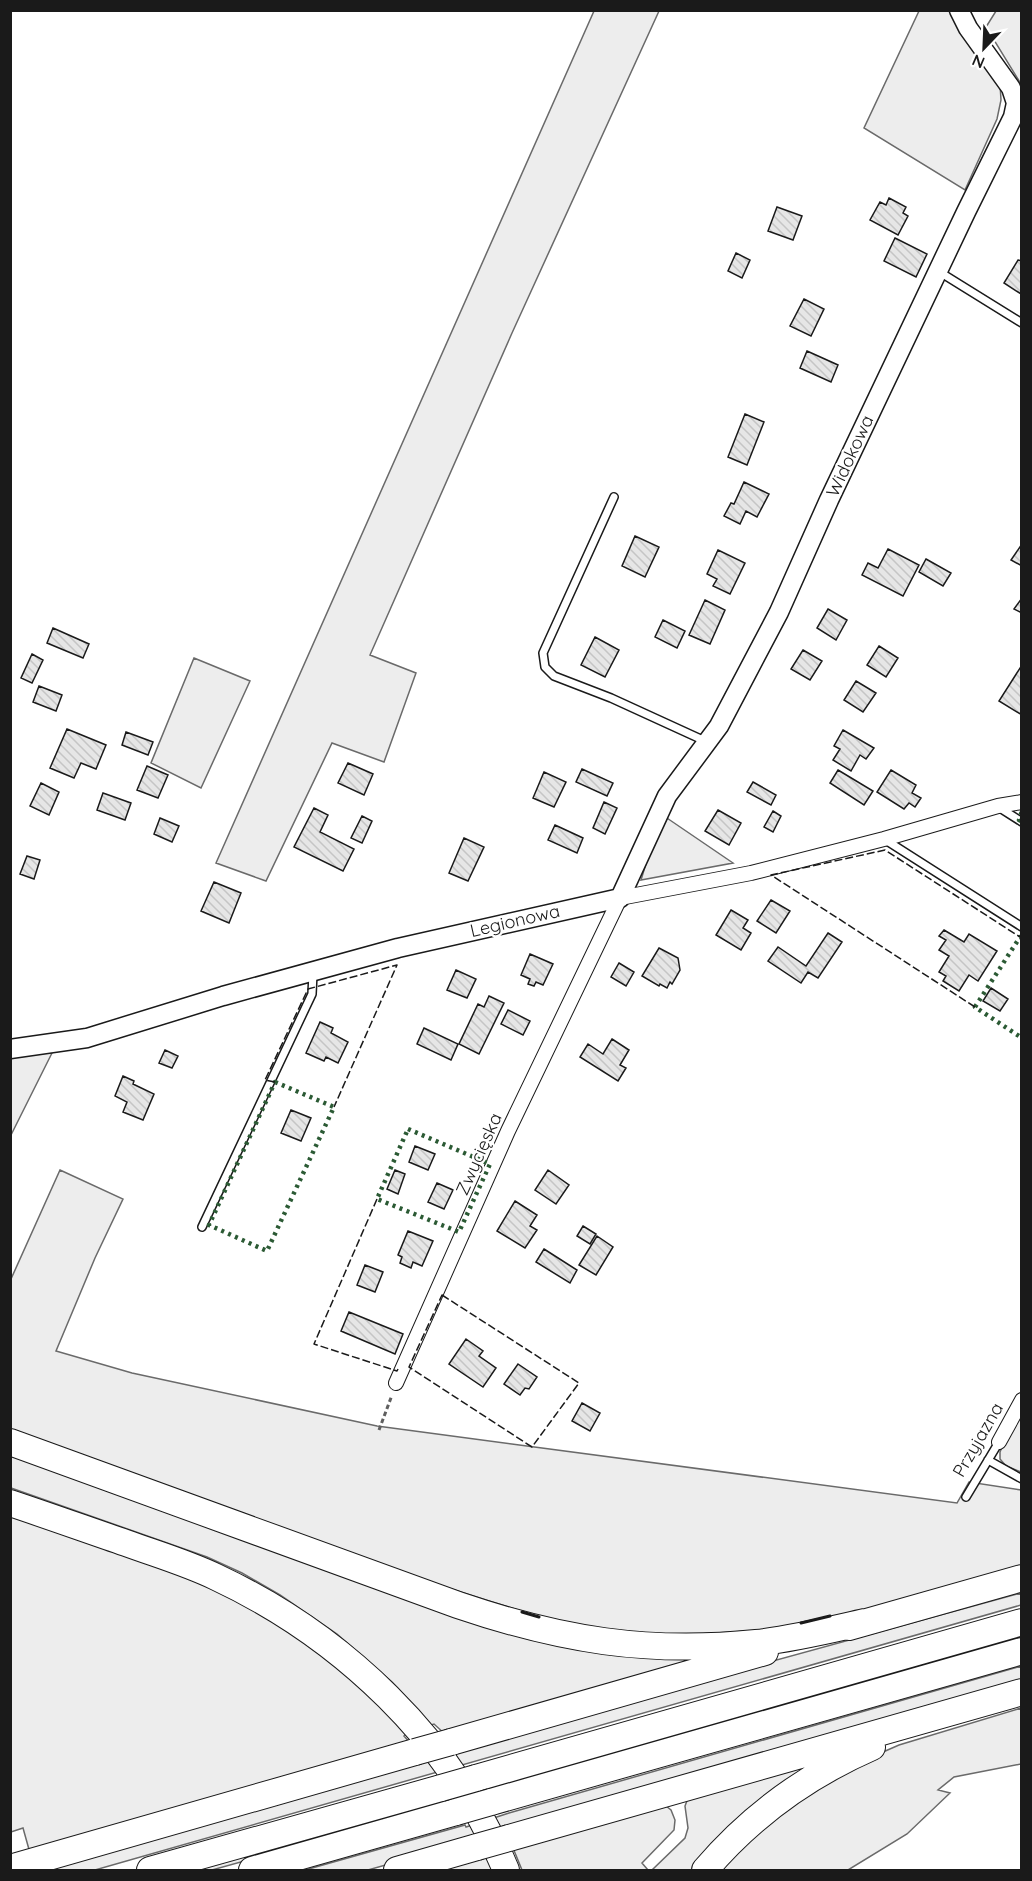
<svg xmlns="http://www.w3.org/2000/svg" width="1032" height="1881" font-family="Quicksand,sans-serif">
  <style>
    .built { fill: #ededed; stroke: #6a6a6a; stroke-width: 1.5 }
    .building { fill: url(#building-back-hatch); stroke: #1a1a1a; stroke-width: 1.5 }
    .lines { fill: none; stroke-linecap: round; stroke-linejoin: round }
    .service-casing { stroke: #1a1a1a; stroke-width: 10 }
    .minor-casing { stroke: #1a1a1a; stroke-width: 16 }
    .tertiary-casing { stroke: #1a1a1a; stroke-width: 21 }
    .motorway-casing { stroke: #1a1a1a; stroke-width: 28 }
    .path { stroke: #5f5f5f; stroke-width: 3; stroke-dasharray: 4.5 3; stroke-linecap: butt }
    .service { stroke: #fff; stroke-width: 7 }
    .minor { stroke: #fff; stroke-width: 14 }
    .tertiary { stroke: #fff; stroke-width: 18 }
    .motorway { stroke: #fff; stroke-width: 26 }
    .motorway-bridge-casing { stroke: #1a1a1a; stroke-width: 28; stroke-linecap: butt }
    .motorway-bridge { stroke: #fff; stroke-width: 26 }
    .hedge { stroke: #2b5a34; stroke-width: 4.5; stroke-dasharray: 3 4.5; stroke-linecap: butt }
    .fence { stroke: #1a1a1a; stroke-width: 1.5; stroke-dasharray: 8 3; stroke-linecap: butt }
    .wall { stroke: #1a1a1a; stroke-width: 3 }
    .labels { text-anchor: middle; stroke-width: 4.5; stroke-linejoin: round; paint-order: stroke }
    .street-label { font-size: 18px; fill: #1a1a1a; stroke: #fff }
  </style>
  <defs>
    <pattern id="building-back-hatch" width="6" height="6" patternUnits="userSpaceOnUse" patternTransform="scale(1.5)"><rect width="6" height="6" fill="#e6e6e6"/><path d="M-1 5l2 2M0 0l6 6M5-1l2 2" fill="none" stroke="#c5c5c5"/></pattern>
  </defs>
  <rect width="100%" height="100%" fill="#fff"/>
  <path class="built" d="M 594,11 L 659,11 L 512,333 L 370,655 L 416,673 L 384,762 L 332,743 L 266,881 L 216,863 Z
    M 919,11 L 951,11 L 1000,84 L 1001,100 L 997,119 L 965,190 L 864,128 Z
    M 996,11 L 1021,11 L 1021,84 L 986,27 Z
    M 194,658 L 250,681 L 201,788 L 151,763 Z
    M 661,814 L 733,863 L 641,880 Z
    M 53,1051 L 11,1135 L 11,1056 Z
    M 60,1170 L 123,1199 L 95,1258 L 56,1351 L 132,1373 L 377,1426 L 957,1503 L 969,1482 L 1021,1490 L 1021,1568 L 866,1611 L 766,1630 L 683,1635 L 611,1631 L 537,1616 L 445,1587 L 11,1430 L 11,1279 Z
    M 1021,1401 L 1021,1472 L 1006,1466 L 1000,1459 L 1000,1452 Z
    M 11,1449 L 471,1616 L 729,1655 L 446,1735 L 434,1724 L 431,1725 L 392,1682 L 337,1634 L 280,1595 L 242,1573 L 207,1557 L 11,1488 Z
    M 11,1514 L 196,1580 L 231,1596 L 294,1634 L 368,1692 L 407,1733 L 404,1736 L 412,1745 L 30,1853 L 23,1828 L 11,1832 Z
    M 1021,1593 L 1021,1605 L 95,1870 L 25,1870 L 398,1764 Z
    M 1021,1632 L 1021,1640 L 487,1794 L 212,1870 L 183,1870 Z
    M 1021,1666 L 1021,1685 L 368,1870 L 305,1870 L 465,1825 L 466,1827 L 509,1813 Z
    M 1021,1708 L 1021,1764 L 954,1777 L 938,1790 L 950,1793 L 907,1834 L 848,1870 L 717,1870 L 780,1810 L 842,1770 L 899,1745 Z
    M 830,1757 L 695,1870 L 652,1870 L 685,1838 L 688,1828 L 685,1806 L 688,1798 Z
    M 666,1806 L 671,1810 L 675,1820 L 674,1830 L 642,1863 L 648,1870 L 522,1870 L 513,1848 Z
    M 489,1856 L 495,1870 L 433,1870 Z"/>
  <path class="building" d="M 889,198 L 906,207 L 903,213 L 908,216 L 898,235 L 870,220 L 880,202 L 886,205 Z
    M 777,207 L 802,216 L 793,240 L 768,231 Z
    M 895,238 L 927,254 L 916,277 L 884,261 Z
    M 736,253 L 750,260 L 742,278 L 728,271 Z
    M 1018,260 L 1022,261 L 1021,294 L 1004,283 Z
    M 804,299 L 824,309 L 811,336 L 790,326 Z
    M 807,351 L 838,365 L 831,382 L 800,368 Z
    M 745,414 L 764,422 L 747,465 L 728,457 Z
    M 744,482 L 769,494 L 757,517 L 746,511 L 740,524 L 724,516 L 731,503 L 734,504 Z
    M 635,536 L 659,547 L 645,577 L 622,566 Z
    M 1022,544 L 1022,566 L 1011,560 Z
    M 888,549 L 919,565 L 903,596 L 862,575 L 868,563 L 878,568 Z
    M 718,550 L 745,563 L 730,594 L 713,586 L 717,579 L 707,574 Z
    M 926,559 L 951,573 L 943,586 L 919,572 Z
    M 1022,598 L 1022,613 L 1014,609 Z
    M 705,600 L 725,610 L 710,644 L 689,635 Z
    M 828,609 L 847,620 L 836,640 L 817,628 Z
    M 663,620 L 685,631 L 677,648 L 655,637 Z
    M 53,628 L 89,644 L 83,658 L 47,643 Z
    M 595,637 L 619,650 L 605,677 L 581,665 Z
    M 879,646 L 898,658 L 886,677 L 867,665 Z
    M 803,650 L 822,661 L 810,680 L 791,669 Z
    M 32,654 L 43,660 L 32,683 L 21,678 Z
    M 1022,665 L 1022,715 L 999,701 Z
    M 856,681 L 876,693 L 863,712 L 844,700 Z
    M 39,686 L 62,695 L 56,711 L 33,702 Z
    M 67,729 L 106,745 L 96,769 L 81,763 L 74,778 L 50,768 Z
    M 843,730 L 874,748 L 866,759 L 860,755 L 851,771 L 833,760 L 840,749 L 834,746 Z
    M 126,732 L 153,742 L 148,755 L 122,745 Z
    M 348,763 L 373,774 L 364,795 L 338,783 Z
    M 147,766 L 168,775 L 158,798 L 137,790 Z
    M 582,769 L 613,783 L 607,796 L 576,782 Z
    M 838,770 L 873,791 L 864,805 L 830,783 Z
    M 891,770 L 916,785 L 912,793 L 921,798 L 915,807 L 909,803 L 904,809 L 877,792 Z
    M 544,772 L 566,782 L 554,807 L 533,798 Z
    M 753,782 L 776,795 L 771,805 L 747,792 Z
    M 41,783 L 59,792 L 49,815 L 30,806 Z
    M 103,793 L 131,803 L 125,820 L 97,810 Z
    M 604,802 L 617,808 L 605,834 L 593,828 Z
    M 314,808 L 328,815 L 320,832 L 354,849 L 343,871 L 294,847 Z
    M 718,810 L 741,823 L 729,845 L 705,831 Z
    M 773,811 L 781,816 L 773,832 L 764,827 Z
    M 362,816 L 372,821 L 362,843 L 351,838 Z
    M 160,818 L 179,826 L 172,842 L 154,834 Z
    M 555,825 L 583,838 L 577,853 L 548,840 Z
    M 464,838 L 484,847 L 468,881 L 449,873 Z
    M 27,856 L 40,860 L 34,879 L 20,874 Z
    M 214,882 L 241,893 L 229,923 L 201,911 Z
    M 771,900 L 790,911 L 776,933 L 757,921 Z
    M 731,910 L 748,920 L 743,928 L 751,933 L 741,950 L 716,935 Z
    M 944,930 L 964,942 L 969,934 L 997,951 L 978,981 L 969,975 L 959,991 L 943,981 L 946,976 L 939,972 L 949,956 L 939,950 L 946,940 L 939,936 Z
    M 828,933 L 842,942 L 818,978 L 808,972 L 801,983 L 768,961 L 778,947 L 806,966 Z
    M 659,948 L 678,958 L 680,970 L 672,984 L 670,982 L 667,988 L 660,984 L 659,986 L 642,976 Z
    M 530,954 L 553,964 L 543,985 L 536,982 L 534,986 L 528,984 L 530,979 L 521,975 Z
    M 619,963 L 634,972 L 626,986 L 611,977 Z
    M 456,970 L 476,979 L 467,998 L 447,990 Z
    M 991,988 L 1008,999 L 1000,1011 L 983,1001 Z
    M 489,996 L 504,1003 L 479,1054 L 459,1044 L 478,1004 L 484,1007 Z
    M 508,1010 L 530,1021 L 523,1035 L 501,1024 Z
    M 320,1022 L 333,1028 L 331,1033 L 348,1042 L 338,1063 L 326,1057 L 324,1061 L 306,1053 Z
    M 424,1028 L 458,1044 L 451,1060 L 417,1044 Z
    M 612,1039 L 629,1050 L 620,1065 L 626,1068 L 618,1081 L 580,1057 L 588,1044 L 603,1054 Z
    M 165,1050 L 178,1056 L 172,1068 L 159,1063 Z
    M 123,1076 L 134,1081 L 133,1084 L 154,1094 L 143,1120 L 123,1112 L 127,1102 L 115,1096 Z
    M 291,1110 L 311,1118 L 301,1141 L 281,1133 Z
    M 415,1146 L 435,1154 L 428,1170 L 409,1162 Z
    M 395,1170 L 405,1174 L 398,1194 L 387,1189 Z
    M 548,1170 L 569,1185 L 556,1204 L 535,1190 Z
    M 437,1183 L 453,1190 L 444,1209 L 428,1202 Z
    M 515,1201 L 537,1215 L 530,1226 L 537,1230 L 525,1248 L 497,1231 Z
    M 583,1226 L 596,1234 L 590,1244 L 577,1236 Z
    M 408,1231 L 433,1241 L 422,1266 L 413,1262 L 411,1268 L 400,1263 L 402,1257 L 398,1255 Z
    M 597,1236 L 613,1247 L 596,1275 L 579,1265 Z
    M 544,1249 L 577,1270 L 570,1283 L 536,1262 Z
    M 365,1265 L 383,1272 L 375,1292 L 357,1285 Z
    M 349,1312 L 403,1334 L 395,1354 L 341,1331 Z
    M 466,1339 L 483,1351 L 479,1356 L 496,1368 L 483,1387 L 449,1364 Z
    M 518,1364 L 537,1377 L 529,1389 L 525,1388 L 520,1395 L 504,1384 Z
    M 582,1403 L 600,1413 L 590,1431 L 572,1421 Z"/>
  <g class="lines">
    <defs>
      <path id="service" d="M 938,271 L 1022,323
        M 614,497 L 543,653 L 545,667 L 554,676 L 611,698 L 705,741
        M 1000,808 L 1022,822
        M 884,839 L 1022,927
        M 202,1227 L 312,994 L 313,973
        M 988,1460 L 1022,1479
        M 966,1497 L 999,1442"/>
      <path id="minor" d="M 396,1383 L 508,1131 L 620,898 L 751,873 L 884,839 L 998,806 L 1022,802
        M 999,1442 L 1022,1400"/>
      <path id="tertiary" d="M 10,1049 L 87,1038 L 223,996 L 398,948 L 620,898 L 667,796 L 719,726 L 779,612 L 829,500 L 966,212 L 1013,117 L 1016,103 L 1011,88 L 968,28 L 959,10"/>
      <path id="motorway" d="M 10,1442 L 458,1605 C 561,1640 647,1654 756,1643 C 793,1639 829,1630 865,1622
        M 10,1503 C 49,1516 88,1530 126,1543 C 156,1554 187,1563 216,1577 C 342,1636 452,1740 506,1870
        M 849,1627 L 1022,1578
        M 451,1742 L 765,1652
        M 476,1778 L 1022,1622
        M 491,1802 L 1022,1651
        M 509,1838 L 1022,1692
        M 10,1868 L 415,1752
        M 150,1870 L 441,1788
        M 252,1870 L 456,1812
        M 397,1870 L 477,1847
        M 705,1870 C 750,1817 808,1775 872,1747"/>
    </defs>
    <use href="#service" class="service-casing"/>
    <use href="#minor" class="minor-casing"/>
    <use href="#tertiary" class="tertiary-casing"/>
    <use href="#motorway" class="motorway-casing"/>
    <path class="path" d="M 379,1430 L 392,1395"/>
    <use href="#service" class="service"/>
    <use href="#minor" class="minor"/>
    <use href="#tertiary" class="tertiary"/>
    <use href="#motorway" class="motorway"/>
    <defs>
      <path id="motorway-bridge" d="M 415,1752 L 451,1742
        M 441,1788 L 476,1778
        M 456,1812 L 491,1802
        M 477,1847 L 509,1838"/>
    </defs>
    <use href="#motorway-bridge" class="motorway-bridge-casing"/>
    <use href="#motorway-bridge" class="motorway-bridge"/>
    <path class="hedge" d="M 1021,821 L 1019,820 L 1022,811
      M 1022,938 L 1020,937 L 975,1007 L 1022,1038
      M 275,1082 L 334,1107 L 267,1251 L 209,1225 Z
      M 408,1129 L 490,1164 L 459,1232 L 377,1199 Z"/>
    <path class="fence" d="M 975,1007 L 771,875 L 885,850 L 1020,937
      M 275,1082 L 265,1080 L 308,989 L 397,965 L 334,1107
      M 377,1199 L 314,1344 L 397,1371 L 398,1369
      M 442,1295 L 579,1383 L 532,1447 L 409,1367 Z"/>
    <path class="wall" d="M 522,1612 L 539,1617
      M 801,1623 L 830,1616"/>
  </g>
  <g class="labels">
    <g class="street-label">
      <text transform="translate(850 456) rotate(-65)" y="6">Widokowa</text>
      <text transform="translate(515 921) rotate(-13)" y="6">Legionowa</text>
      <text transform="translate(479 1154) rotate(-66)" y="6">Zwycięska</text>
      <text transform="translate(978 1440) rotate(-60)" y="6">Przyjazna</text>
    </g>
  </g>
  <rect width="1032" height="1881" fill="none" stroke="#1a1a1a" stroke-width="24"/>
  <g transform="translate(984 48) rotate(203)" stroke="#ffffff" stroke-width="4.5" paint-order="stroke">
  <path d="M0-4.5L10 22L0 15L-10 22Z" fill="#1a1a1a"/>
  <text y="-9" font-size="16" font-weight="bold" text-anchor="middle" fill="#1a1a1a">N</text>
  </g>
</svg>
